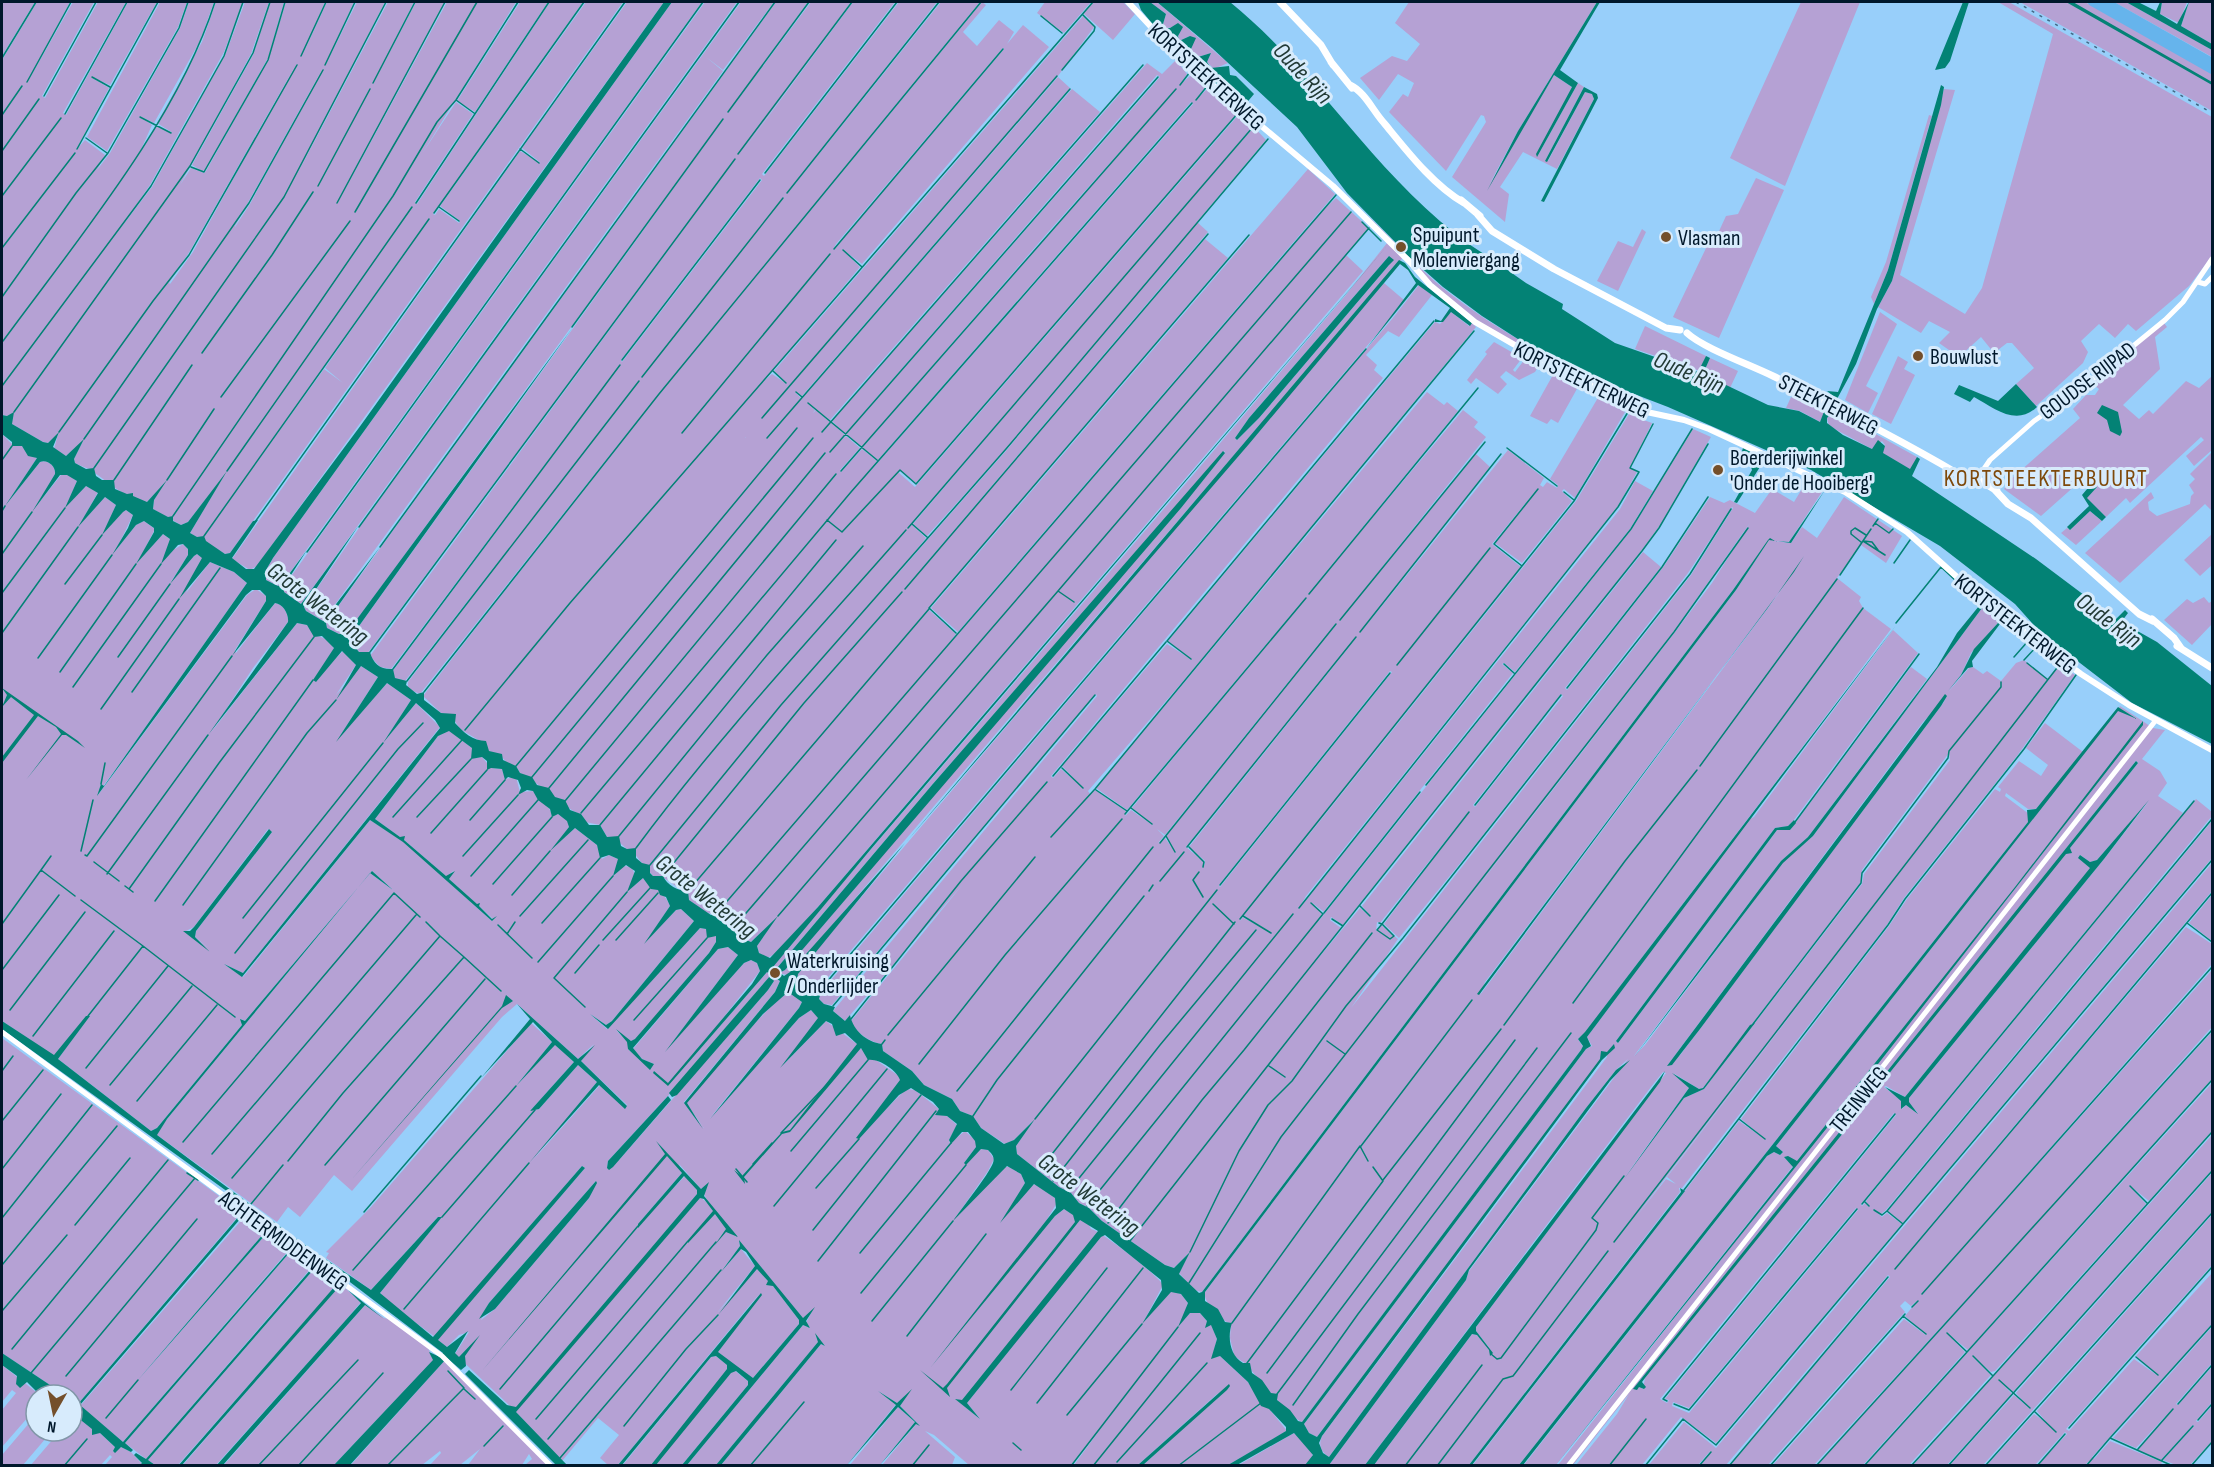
<svg xmlns="http://www.w3.org/2000/svg" width="2214" height="1467" font-family="'Sofia Sans Condensed',sans-serif">
  <style>
    .green { fill: #b5a1d4; fill-rule: evenodd }
    .water { fill: #038275 }
    .lines { fill: none; stroke-linecap: round; stroke-linejoin: round }
    .stream { stroke: #038275; stroke-width: 1.5 }
    .minor { stroke: #fff; stroke-width: 5 }
    .tertiary { stroke: #fff; stroke-width: 6 }
    .secondary { stroke: #fff; stroke-width: 7 }
    .trunk { stroke: #66b4ec; stroke-width: 8 }
    .rail { stroke: #436986; stroke-width: 1.5; stroke-dasharray: 3 6; stroke-linecap: butt }
    .poi-dot { fill: #744f2b; stroke: #d7ebfc; stroke-width: 2 }
    .labels { text-anchor: middle; stroke-width: 6; stroke-linejoin: round; paint-order: stroke }
    .street-label { font-size: 22px; fill: #00182b; stroke: #d7ebfc }
    .poi-label { font-size: 22px; fill: #00182b; stroke: #d7ebfc; text-anchor: start }
    .water-label { font-size: 24px; font-style: italic; fill: #223a36; stroke: #d7ebfc }
    .neighbourhood-label { font-size: 24px; letter-spacing: 1.5px; fill: #7e490b; stroke: #d7ebfc }
  </style>
  <rect width="100%" height="100%" fill="#98cffa"/>
  <path class="green" d="M 2,2 L 35,2 L 2,56 Z
    M 37,2 L 70,2 L 27,83 L 73,2 L 94,2 L 42,96 L 45,98 L 98,2 L 126,2 L 63,113 L 66,115 L 128,2 L 157,2 L 110,85 L 91,77 L 109,88 L 76,150 L 85,140 L 105,155 L 97,170 L 110,153 L 180,28 L 189,2 L 214,2 L 200,41 L 154,123 L 140,116 L 152,125 L 139,154 L 156,126 L 173,133 L 157,123 L 202,42 L 216,2 L 243,2 L 224,52 L 150,185 L 122,226 L 152,187 L 226,53 L 245,2 L 269,2 L 251,54 L 180,185 L 191,168 L 204,173 L 206,171 L 268,60 L 286,2 L 325,2 L 301,58 L 327,2 L 354,2 L 325,66 L 357,2 L 385,2 L 295,178 L 388,2 L 414,2 L 373,84 L 416,2 L 445,2 L 337,204 L 447,2 L 516,2 L 422,154 L 456,102 L 473,114 L 415,202 L 417,204 L 550,2 L 583,2 L 433,214 L 435,215 L 439,209 L 459,223 L 460,221 L 440,206 L 586,2 L 623,2 L 253,521 L 230,553 L 225,554 L 190,533 L 223,477 L 188,522 L 181,525 L 153,509 L 154,500 L 163,485 L 147,502 C 128,500 106,481 91,470 C 88,468 80,466 75,463 L 74,459 L 83,441 L 66,456 L 54,449 L 58,434 L 48,443 L 43,442 L 12,424 L 7,416 L 2,415 L 2,60 ZM 297,63 L 193,252 L 170,284 L 169,283 L 190,251 ZM 323,68 L 250,204 L 235,227 L 235,226 ZM 429,218 L 325,368 L 343,383 L 324,369 L 246,477 Z
    M 160,2 L 187,2 L 178,27 L 107,151 L 87,137 Z
    M 270,2 L 284,2 L 268,58 L 205,170 L 202,171 L 192,165 L 253,55 Z
    M 520,2 L 548,2 L 475,112 L 457,101 Z
    M 627,2 L 664,2 L 257,566 L 250,570 L 232,559 L 520,151 L 541,163 L 522,148 Z
    M 672,2 L 702,2 L 281,585 L 278,586 L 266,580 L 266,570 L 273,558 Z
    M 705,2 L 737,2 L 301,604 L 284,592 L 284,586 Z
    M 741,2 L 774,2 L 723,70 L 706,57 L 723,71 L 323,621 L 306,611 L 304,607 L 359,528 Z
    M 776,2 L 808,2 L 727,114 L 811,2 L 851,2 L 739,156 L 853,2 L 895,2 L 762,174 L 764,176 L 899,2 L 937,2 L 787,194 L 941,2 L 980,2 L 671,380 L 982,2 L 986,5 L 963,32 L 977,46 L 999,20 L 1014,32 L 1007,44 L 1023,25 L 1049,47 L 862,264 L 842,249 L 860,267 L 764,381 L 772,374 L 787,384 L 774,371 L 1083,16 L 1094,27 L 1058,76 L 745,438 L 1058,77 L 1070,88 L 802,396 L 795,392 L 801,398 L 789,413 L 1072,89 L 1100,112 L 830,420 L 807,403 L 815,410 L 813,413 L 816,410 L 830,422 L 825,429 L 831,422 L 845,435 L 840,441 L 846,436 L 860,448 L 840,470 L 841,472 L 862,449 L 877,461 L 866,476 L 1193,104 L 1191,102 L 878,460 L 862,448 L 1177,88 L 1050,230 L 862,447 L 846,434 L 1160,77 L 1157,75 L 845,434 L 832,421 L 1147,63 L 1162,74 L 1176,60 L 1187,74 L 1179,86 L 1191,75 L 1206,86 L 1195,101 L 1210,86 L 1239,112 L 916,483 L 900,470 L 898,472 L 915,487 L 1240,113 L 1252,128 L 911,524 L 926,538 L 894,578 L 1005,452 L 1197,222 L 1208,232 L 904,589 L 1205,239 L 1228,258 L 913,627 L 929,610 L 956,634 L 945,649 L 1320,213 L 1336,198 L 1369,228 L 1346,255 L 1363,271 L 818,907 L 777,953 L 767,958 L 759,953 L 757,946 L 775,919 L 751,942 C 739,939 736,929 724,925 L 719,916 L 705,912 L 689,900 L 683,891 L 664,878 L 653,876 C 646,867 638,860 632,849 L 627,849 L 614,838 L 607,837 L 600,825 L 585,822 L 581,814 C 570,813 536,780 520,773 L 516,766 L 508,764 L 501,756 L 489,751 L 480,741 L 460,729 L 451,715 L 441,713 L 423,696 L 649,406 L 420,694 L 408,689 L 408,682 L 516,539 L 405,681 L 395,678 L 392,672 L 621,364 L 391,669 L 380,667 L 370,656 L 736,158 L 370,650 L 367,654 L 359,652 L 349,640 L 724,118 L 346,635 L 339,634 L 327,628 L 326,623 ZM 1003,48 L 1004,49 L 833,250 L 836,244 ZM 760,178 L 762,180 L 622,362 L 621,360 Z
    M 1045,2 L 1091,2 L 1064,33 L 1037,13 Z
    M 1094,2 L 1123,2 L 1135,14 L 1113,40 L 1083,13 Z
    M 1150,2 L 1157,2 L 1228,63 L 1214,69 L 1207,62 L 1211,53 L 1198,57 L 1192,54 L 1190,36 L 1179,41 L 1178,36 L 1182,27 L 1165,28 L 1163,24 L 1166,14 Z
    M 1409,2 L 1597,2 L 1518,131 L 1489,185 L 1554,75 L 1572,87 L 1537,157 L 1578,83 L 1584,87 L 1545,161 L 1548,161 L 1585,92 L 1592,94 L 1594,99 L 1557,169 L 1523,152 L 1500,187 L 1509,194 L 1505,222 L 1452,177 L 1486,122 L 1484,116 L 1481,115 L 1446,171 L 1389,112 L 1403,94 L 1408,97 L 1414,83 L 1398,74 L 1379,100 L 1360,78 L 1392,56 L 1407,61 L 1420,44 L 1395,23 Z
    M 1801,2 L 1860,2 L 1785,186 L 1730,158 Z
    M 1998,2 L 2009,2 L 2212,117 L 2212,256 L 2189,286 L 2136,331 L 2128,324 L 2115,338 L 2099,324 L 2081,341 L 2088,352 L 2083,363 L 2036,406 L 2016,384 L 2034,368 L 2012,343 L 2007,343 L 1994,353 L 1981,337 L 1959,357 L 1939,343 L 1950,332 L 1929,321 L 1921,333 L 1878,307 L 1892,281 L 1944,89 L 1955,90 L 1900,275 L 1965,314 L 1982,288 L 2053,34 Z
    M 2020,2 L 2085,2 L 2212,73 L 2212,111 Z
    M 2114,2 L 2126,2 L 2200,43 L 2212,50 L 2212,57 Z
    M 2162,2 L 2187,2 L 2179,23 L 2160,14 Z
    M 2189,2 L 2212,2 L 2212,44 L 2181,26 Z
    M 1929,115 L 1932,116 L 1930,122 L 1888,270 L 1874,304 L 1871,297 L 1886,262 Z
    M 1254,127 L 1266,140 L 1004,451 L 927,536 L 913,524 L 1172,220 Z
    M 1308,169 L 1335,194 L 958,632 L 931,608 Z
    M 1756,178 L 1784,190 L 1719,338 L 1673,317 L 1708,244 L 1714,242 L 1726,216 L 1738,214 Z
    M 1367,215 C 1392,239 1416,266 1443,288 C 1499,333 1562,365 1627,393 L 1623,401 L 1483,325 L 1435,287 Z
    M 1642,229 L 1646,232 L 1618,291 L 1597,281 L 1618,241 L 1633,247 Z
    M 1387,243 L 1403,257 L 1401,260 L 805,957 L 787,975 L 779,973 L 774,965 L 805,926 L 1193,475 L 1345,296 ZM 1389,256 L 1389,265 L 1259,418 L 1237,440 L 1235,438 L 1249,418 ZM 1224,451 L 1225,452 L 785,970 L 781,972 L 777,968 L 932,785 Z
    M 1384,283 L 1404,300 L 1396,312 L 818,989 L 808,990 L 797,980 L 797,974 L 846,915 Z
    M 1419,285 L 1432,295 L 1399,337 L 1388,331 L 1366,355 L 1377,365 L 1374,370 L 1383,378 L 1051,776 L 1053,778 L 1061,769 L 1083,788 L 1062,766 L 1167,644 L 1192,660 L 1168,641 L 1435,322 L 1440,324 L 1451,312 L 1469,326 L 1472,323 L 1476,327 L 1198,664 L 1088,791 L 1090,794 L 1095,790 L 1126,811 L 1125,816 L 1131,810 L 1154,826 L 1132,808 L 1306,597 L 1127,810 L 1096,788 L 1427,392 L 1444,405 L 1447,402 L 1458,411 L 1308,594 L 1463,410 L 1478,422 L 1474,427 L 1486,437 L 1348,610 L 1476,454 L 1490,467 L 1360,633 L 1508,450 L 1544,478 L 1540,485 L 1543,487 L 1547,482 L 1557,488 L 1558,485 L 1550,479 L 1599,396 L 1625,412 L 1575,498 L 1564,489 L 1562,491 L 1572,501 L 1522,563 L 1495,543 L 1538,488 L 1492,544 L 1521,567 L 1240,921 L 1242,917 L 1272,933 L 1244,916 L 1576,501 L 1629,414 L 1642,416 L 1641,419 L 1652,423 L 1630,468 L 1637,472 L 1617,508 L 1306,896 L 1298,910 L 1620,509 L 1635,481 L 1653,491 L 1630,529 L 1515,672 L 1504,663 L 1502,664 L 1513,673 L 1325,910 L 1324,912 L 1311,902 L 1322,914 L 1318,922 L 1631,530 L 1693,429 L 1711,437 L 1661,524 L 1639,554 L 1343,925 L 1331,917 L 1330,920 L 1341,928 L 1315,962 L 1360,908 L 1372,918 L 1362,906 L 1643,552 L 1661,567 L 1565,688 L 1567,690 L 1664,566 L 1710,497 L 1724,503 L 1730,500 L 1755,513 L 1772,489 L 1794,502 L 1808,479 L 1824,489 L 1789,542 L 1775,541 L 1791,543 L 1802,527 L 1817,538 L 1844,497 L 1902,536 L 1886,563 L 1861,545 L 1837,578 L 1861,597 L 1859,601 L 1863,608 L 1891,629 C 1790,765 1687,897 1585,1033 L 1578,1039 L 1583,1047 L 1581,1050 L 1302,1422 C 1292,1419 1257,1378 1248,1366 C 1245,1362 1238,1360 1234,1355 L 1230,1338 L 1231,1323 C 1222,1323 1202,1301 1205,1292 L 1736,590 L 1770,538 L 1733,590 L 1202,1292 L 1194,1290 L 1179,1273 L 1188,1254 L 1174,1268 L 1165,1265 L 1102,1221 L 1089,1208 L 1079,1203 L 1071,1193 L 1059,1187 L 1017,1154 L 1016,1146 L 1033,1121 L 1014,1140 L 1005,1144 L 981,1128 L 973,1116 L 960,1111 L 952,1099 L 924,1085 L 912,1071 L 883,1051 L 882,1044 C 869,1042 856,1033 851,1021 L 963,884 L 845,1021 L 833,1011 L 1097,696 L 1096,694 L 832,1005 L 824,1004 L 819,999 L 821,992 L 1392,319 ZM 1732,507 L 1733,508 L 1691,575 L 1351,1008 L 1398,939 L 1381,925 L 1376,931 L 1377,922 L 1380,923 L 1470,810 L 1384,924 L 1399,938 L 1480,839 L 1688,573 ZM 1750,523 L 1712,583 L 1675,632 L 1450,923 L 1674,631 ZM 1788,581 L 1480,995 L 1485,982 ZM 1336,623 L 1166,836 L 1176,853 L 1165,838 L 1158,843 L 1164,836 L 1157,829 L 1165,835 ZM 1357,637 L 1189,847 L 1205,861 L 1205,864 L 1202,868 L 1204,862 L 1186,847 ZM 1390,671 L 1392,672 L 1220,887 L 1219,885 ZM 1561,694 L 1563,696 L 1475,807 L 1473,805 Z
    M 1880,312 L 1897,324 L 1866,386 L 1878,393 L 1868,413 L 1845,400 Z
    M 2164,323 L 2167,327 L 2155,337 L 2160,369 L 2123,405 L 2139,419 L 2149,410 L 2153,414 L 2186,381 L 2199,388 L 2212,376 L 2212,450 L 2194,466 L 2186,456 L 2204,440 L 2201,437 L 2130,503 L 2126,498 L 2106,517 L 2086,498 L 2097,487 L 2086,476 L 2041,516 L 2004,489 L 2011,479 L 2080,418 L 2073,409 L 2086,395 L 2095,395 L 2099,389 L 2091,383 Z
    M 1645,326 L 1706,356 L 1700,371 L 1635,349 Z
    M 1494,342 L 1522,358 L 1513,370 L 1515,372 L 1525,359 L 1538,367 L 1535,372 L 1519,380 L 1506,371 L 1500,377 L 1507,384 L 1498,394 L 1476,378 L 1471,384 L 1467,380 L 1487,354 L 1485,352 Z
    M 1898,356 L 1908,362 L 1904,369 L 1915,375 L 1891,424 L 1872,414 Z
    M 1710,358 L 1738,371 L 1730,388 L 1703,374 Z
    M 1554,373 L 1578,387 L 1558,423 L 1551,419 L 1547,424 L 1530,416 Z
    M 1791,397 L 1826,410 L 1820,422 L 1800,411 L 1786,408 Z
    M 1833,411 L 1844,416 L 1843,419 L 1847,418 L 1917,457 L 1911,470 L 1882,453 L 1885,445 L 1882,441 L 1872,449 L 1829,426 L 1827,418 Z
    M 2,434 L 14,446 L 22,446 L 29,455 L 37,458 L 8,502 L 40,462 C 48,459 56,467 55,474 L 37,505 L 61,475 L 67,474 L 77,481 L 67,505 L 86,486 L 98,492 L 81,523 L 105,497 L 116,505 L 104,532 L 122,512 L 126,510 L 133,515 L 116,550 L 136,525 L 144,521 L 155,529 L 139,560 L 163,534 L 170,539 L 169,546 L 175,549 L 183,544 L 188,549 L 188,555 L 171,582 L 194,556 L 197,554 L 203,558 L 186,593 L 210,562 L 234,572 L 247,583 L 116,769 L 103,786 L 101,784 L 98,795 L 247,595 L 256,589 L 266,596 L 266,601 L 235,650 L 236,653 L 275,603 C 283,604 289,614 288,622 L 253,668 L 212,731 L 297,623 L 307,625 L 314,635 C 323,637 330,640 334,649 L 313,681 L 343,651 L 356,665 L 336,695 L 361,666 L 378,677 L 340,736 L 387,683 L 411,700 L 386,739 L 416,703 L 440,727 L 243,973 L 224,964 L 243,977 L 370,820 L 403,841 L 492,921 L 495,917 L 493,919 L 449,879 L 454,870 L 447,877 L 404,840 L 375,819 L 438,736 L 449,730 L 472,748 L 472,758 L 482,757 L 491,768 L 502,769 L 505,779 L 516,777 L 520,792 L 533,791 C 539,799 551,806 552,816 L 558,814 L 568,821 L 569,827 L 556,845 L 575,828 L 597,845 L 602,859 L 609,855 L 618,859 L 619,862 L 613,876 L 623,866 L 632,867 L 635,876 L 629,890 L 643,878 C 651,883 668,897 670,906 L 648,939 L 676,910 L 681,909 L 694,921 L 612,1021 L 606,1025 L 590,1014 L 607,1029 L 700,928 L 706,929 L 710,936 L 716,936 L 716,942 L 709,953 L 635,1040 L 631,1041 L 616,1030 L 628,1042 L 628,1049 L 650,1067 L 654,1064 L 642,1059 L 633,1049 L 718,949 L 728,947 L 738,955 L 672,1043 L 744,963 L 751,960 L 757,963 L 760,971 L 691,1059 L 767,972 L 780,981 L 775,992 L 684,1102 L 704,1128 L 686,1103 C 700,1087 777,991 792,992 L 802,1002 L 799,1008 L 710,1118 L 799,1018 L 811,1010 L 819,1018 L 785,1063 L 826,1021 L 857,1044 L 857,1049 L 863,1049 L 871,1059 L 876,1060 L 899,1076 L 901,1080 L 897,1086 L 857,1138 L 906,1089 L 915,1090 L 939,1109 L 936,1114 L 947,1116 L 957,1125 L 949,1140 L 950,1143 L 965,1131 L 976,1141 L 976,1147 L 964,1163 L 981,1149 L 988,1150 L 994,1159 L 988,1171 L 956,1217 L 1004,1167 L 1010,1167 L 1021,1174 L 1025,1183 L 1006,1215 L 1032,1185 L 1037,1184 L 1055,1198 L 1057,1203 L 1035,1239 L 1055,1216 L 1064,1209 L 1088,1223 L 1091,1229 C 1100,1230 1160,1277 1163,1285 L 1144,1321 L 1171,1291 L 1181,1294 L 1188,1303 L 1181,1323 L 1190,1313 L 1200,1313 L 1207,1321 L 1206,1327 L 1211,1324 L 1217,1339 L 1212,1358 L 1220,1356 L 1248,1382 L 1287,1431 L 1228,1465 L 1143,1465 L 1230,1386 L 1216,1395 L 1138,1465 L 1074,1465 L 1099,1431 L 1071,1465 L 969,1465 L 934,1435 L 925,1431 L 955,1457 L 952,1465 L 882,1465 L 917,1423 L 900,1406 L 908,1393 L 897,1403 L 878,1391 L 896,1404 L 847,1465 L 721,1465 L 821,1344 L 825,1346 L 814,1335 L 819,1341 L 716,1465 L 687,1465 L 803,1325 L 810,1328 L 806,1323 L 812,1311 L 803,1319 L 739,1241 L 740,1246 L 722,1271 L 741,1249 L 755,1266 L 717,1313 L 757,1269 L 761,1270 L 799,1320 L 799,1324 L 753,1378 L 750,1378 L 717,1352 L 760,1293 L 618,1465 L 608,1465 L 600,1458 L 619,1435 L 598,1418 L 562,1461 L 512,1408 L 455,1354 L 469,1332 L 459,1335 L 447,1347 L 437,1340 L 585,1168 L 582,1166 L 435,1337 L 393,1306 L 380,1293 L 441,1218 L 438,1217 L 371,1290 L 326,1258 L 329,1253 L 326,1252 L 371,1207 L 531,1023 L 552,1042 L 517,1085 L 555,1044 L 574,1062 L 531,1110 L 539,1109 L 578,1065 L 597,1082 L 532,1161 L 600,1085 L 625,1108 L 627,1105 L 581,1061 L 594,1044 L 578,1059 L 517,1004 L 502,1017 L 352,1191 L 334,1175 L 300,1217 L 288,1207 L 277,1222 L 157,1135 L 157,1131 L 370,873 L 393,890 L 372,871 L 245,1021 L 241,1019 L 242,1025 L 157,1128 L 151,1131 L 58,1059 L 89,1016 L 54,1056 L 2,1021 ZM 268,829 L 272,832 L 196,931 L 195,937 L 210,949 L 186,931 L 194,927 ZM 770,976 L 774,981 L 768,990 L 620,1159 L 607,1168 L 608,1161 L 668,1096 ZM 679,1164 L 701,1189 L 708,1184 L 703,1192 L 709,1204 L 700,1197 L 660,1239 L 697,1194 L 698,1190 L 686,1175 L 638,1224 L 682,1173 ZM 596,1181 L 589,1198 L 495,1309 L 481,1320 L 489,1303 ZM 1033,1320 L 967,1403 L 980,1419 L 956,1399 L 962,1401 Z
    M 2212,452 L 2212,511 L 2205,504 L 2120,583 L 2085,553 L 2151,492 L 2154,498 L 2148,502 L 2149,510 L 2157,516 L 2190,504 L 2191,496 L 2194,493 L 2189,485 L 2195,479 L 2190,474 Z
    M 2090,511 L 2102,521 L 2076,545 L 2061,533 L 2067,528 L 2070,530 Z
    M 2212,534 L 2212,565 L 2200,576 L 2184,560 Z
    M 2204,597 L 2209,603 L 2212,601 L 2212,624 L 2192,645 L 2164,620 L 2187,599 L 2193,603 Z
    M 1982,608 L 1994,616 L 1998,623 L 1971,653 L 1961,675 L 1948,692 L 1969,668 L 1973,667 L 1983,674 L 1987,671 L 2001,681 L 2016,663 L 2024,660 L 2047,679 L 2060,664 L 2075,675 L 2017,756 L 1904,898 L 1887,925 L 1682,1188 L 1679,1188 L 1680,1192 L 1469,1465 L 1374,1465 L 1472,1334 L 1477,1335 L 1491,1350 L 1475,1330 L 1476,1327 L 1666,1073 L 1663,1072 L 1651,1087 L 1365,1465 L 1329,1465 L 1466,1280 L 1469,1271 L 1628,1059 L 1616,1070 L 1586,1108 L 1329,1457 C 1321,1452 1318,1445 1322,1436 L 1607,1057 L 1607,1052 L 1317,1437 L 1309,1433 L 1304,1424 L 1586,1049 L 1592,1046 L 1587,1037 L 1748,820 L 1754,817 L 1893,630 L 1918,653 L 1794,820 L 1788,826 L 1775,828 L 1616,1041 L 1618,1043 L 1777,830 L 1790,830 L 1911,667 L 1927,679 L 1808,837 L 1781,861 L 1761,887 L 1634,1056 L 1645,1045 L 1783,862 L 1813,836 ZM 1946,699 L 1681,1054 L 1667,1066 L 1923,722 ZM 1949,753 L 1950,760 L 1864,874 L 1862,884 L 1704,1089 L 1684,1098 L 1624,1178 L 1689,1088 L 1673,1073 L 1699,1089 L 1703,1088 L 1861,882 L 1862,870 ZM 1990,754 L 1667,1177 L 1676,1184 L 1666,1179 L 1635,1218 Z
    M 2120,706 L 2153,728 L 2165,730 L 2142,759 L 2160,771 L 2167,783 L 2158,796 L 2183,813 L 1861,1204 L 1862,1206 L 1865,1203 L 1869,1207 L 1866,1201 L 2196,799 L 2212,812 L 2212,816 L 1886,1210 L 1881,1214 L 1873,1209 L 1882,1217 L 1887,1213 L 1902,1224 L 1716,1443 L 1681,1417 L 1642,1465 L 1576,1465 L 1617,1414 L 1629,1394 L 1573,1465 L 1558,1465 L 1999,908 L 1797,1161 L 1784,1157 L 1793,1166 L 1556,1465 L 1523,1466 L 1767,1156 L 1774,1152 L 1780,1155 L 1783,1152 L 1776,1146 L 2118,710 L 2137,719 L 2119,708 ZM 2136,761 L 2138,763 L 1874,1091 ZM 2149,801 L 2104,859 L 1909,1098 L 1908,1102 L 1918,1113 L 1906,1105 L 1902,1109 L 1902,1101 L 1884,1087 L 1886,1086 L 1905,1097 L 2091,868 L 2079,858 L 2080,855 L 2090,862 L 2097,860 ZM 1871,1094 L 1872,1096 L 1645,1378 L 1643,1389 L 1637,1384 ZM 1894,1113 L 1896,1115 L 1665,1399 L 1669,1400 L 1667,1403 L 1660,1399 ZM 1856,1208 L 1858,1210 L 1689,1413 L 1672,1406 L 1673,1402 L 1689,1408 Z
    M 2045,723 L 2083,752 L 2036,809 L 2028,809 L 2006,793 L 2005,796 L 2029,814 L 2028,822 L 1519,1465 L 1472,1466 L 1739,1121 L 1766,1140 L 1741,1119 L 1889,926 L 1907,899 L 1995,789 L 2000,792 L 2001,789 L 1998,787 L 2019,761 L 2041,776 L 2048,765 L 2026,748 Z
    M 2212,821 L 2212,858 L 1903,1223 L 1888,1211 Z
    M 2212,863 L 2212,891 L 1894,1269 L 2186,927 L 2212,944 L 2212,964 L 1921,1295 L 2212,970 L 2212,1027 L 2027,1233 L 2212,1032 L 2212,1079 L 1968,1350 L 1946,1332 L 1965,1352 L 1863,1465 L 1817,1465 L 2025,1236 L 1814,1465 L 1773,1465 L 1904,1319 L 1927,1336 L 1905,1316 L 1918,1300 L 1911,1306 L 1905,1301 L 1900,1306 L 1905,1312 L 1903,1314 L 1768,1465 L 1730,1465 L 1890,1277 L 1888,1275 L 1726,1465 L 1701,1465 L 1711,1450 L 1698,1465 L 1648,1466 L 1684,1422 L 1716,1448 Z
    M 2212,895 L 2212,941 L 2189,923 Z
    M 2,1038 L 219,1196 L 240,1214 L 78,1404 L 72,1400 L 72,1395 L 65,1395 L 2,1353 Z
    M 2212,1083 L 2212,1131 L 2149,1201 L 2129,1185 L 2146,1204 L 1995,1371 L 1991,1372 L 1972,1356 L 1991,1375 L 1909,1465 L 1865,1465 Z
    M 2212,1135 L 2212,1170 L 2013,1392 L 1998,1379 L 2012,1394 L 1947,1465 L 1913,1465 Z
    M 2212,1173 L 2212,1212 L 1983,1465 L 1950,1465 L 2014,1395 L 2030,1409 L 2016,1393 Z
    M 2212,1215 L 2212,1265 L 2066,1429 L 2069,1431 L 2134,1359 L 2158,1376 L 2136,1356 L 2212,1273 L 2212,1324 L 2092,1457 L 2094,1459 L 2110,1441 L 2162,1462 L 2161,1465 L 2088,1465 L 2089,1461 L 2085,1465 L 2038,1465 L 2067,1434 L 2065,1432 L 2035,1465 L 1987,1465 L 2034,1414 L 2048,1424 L 2037,1411 Z
    M 245,1216 L 264,1229 L 264,1233 L 139,1379 L 266,1234 L 288,1245 L 289,1250 L 123,1442 L 80,1406 Z
    M 290,1252 L 294,1252 L 312,1267 L 146,1459 L 125,1443 Z
    M 314,1269 L 320,1270 L 337,1285 L 178,1465 L 155,1465 L 148,1460 Z
    M 338,1287 L 344,1287 L 361,1302 L 347,1319 L 216,1465 L 182,1466 Z
    M 365,1305 L 384,1318 L 390,1319 L 427,1346 L 434,1360 L 334,1465 L 223,1466 Z
    M 2212,1327 L 2212,1363 L 2176,1404 L 2178,1405 L 2212,1367 L 2212,1402 L 2196,1421 L 2198,1422 L 2212,1406 L 2212,1441 L 2190,1465 L 2176,1465 L 2163,1460 L 2194,1426 L 2193,1425 L 2161,1460 L 2138,1450 L 2173,1408 L 2136,1448 L 2113,1438 Z
    M 716,1356 L 748,1381 L 748,1385 L 682,1465 L 622,1466 L 711,1357 Z
    M 445,1360 L 549,1465 L 525,1465 L 532,1459 L 529,1454 L 522,1465 L 468,1465 L 480,1449 L 460,1465 L 430,1465 L 441,1453 L 440,1451 L 422,1465 L 350,1466 Z
    M 2,1365 L 40,1395 L 36,1395 L 36,1408 L 2,1447 L 2,1410 L 16,1393 L 12,1390 L 2,1402 Z
    M 898,1407 L 915,1422 L 880,1465 L 849,1466 Z
    M 36,1415 L 36,1431 L 52,1431 L 23,1465 L 2,1466 L 2,1455 Z
    M 77,1417 L 100,1433 L 115,1447 L 113,1452 L 121,1447 L 131,1452 L 142,1464 L 105,1465 L 112,1457 L 110,1455 L 101,1465 L 30,1466 L 60,1431 L 72,1431 L 72,1419 Z
    M 1294,1433 L 1311,1450 L 1313,1457 L 1305,1465 L 1237,1466 Z"/>
  <path class="water" d="M 664,2 L 672,2 L 273,558 L 266,570 L 266,580 L 278,586 L 281,585 L 307,550 L 284,586 L 284,592 L 301,604 L 359,525 L 304,607 L 306,611 L 323,621 L 380,547 L 326,623 L 327,628 L 339,634 L 346,634 L 573,327 L 349,640 L 359,652 L 370,652 C 373,664 381,670 393,669 L 395,678 L 407,681 L 406,685 L 417,694 L 424,692 L 424,700 L 441,713 L 456,714 L 455,723 C 463,732 473,741 486,741 L 489,751 L 502,754 L 503,760 L 516,766 L 520,773 L 532,777 L 537,785 L 549,788 L 555,797 L 565,800 L 570,810 L 581,814 L 589,825 L 600,825 L 607,837 L 619,836 L 621,846 L 627,849 L 636,848 L 636,858 L 642,863 L 650,865 L 650,873 L 653,876 L 663,876 C 667,885 678,891 688,891 L 689,900 L 711,915 L 720,912 L 719,920 L 730,927 L 738,925 L 739,937 L 751,942 L 778,916 L 757,946 L 759,953 L 770,958 L 818,907 L 1387,246 L 871,849 L 773,967 L 784,976 L 790,972 L 905,843 L 798,974 L 797,980 L 808,990 L 818,989 L 821,992 L 819,999 L 824,1004 L 835,1007 L 833,1011 L 845,1021 L 850,1015 C 853,1030 866,1042 882,1044 L 883,1051 L 912,1071 L 924,1085 L 952,1099 L 960,1111 L 973,1116 L 981,1128 L 1004,1144 L 1014,1140 L 1035,1119 L 1016,1146 L 1017,1154 L 1059,1187 L 1071,1193 L 1079,1203 L 1089,1208 L 1102,1221 L 1165,1265 L 1174,1268 L 1190,1252 L 1179,1274 L 1199,1293 L 1202,1292 L 1733,590 L 1768,540 L 1770,538 L 1775,541 L 1789,542 L 1825,490 L 1791,543 L 1769,540 L 1736,590 L 1205,1292 L 1205,1301 L 1218,1309 L 1225,1322 L 1232,1323 C 1227,1337 1230,1356 1243,1363 L 1250,1363 L 1252,1373 L 1262,1380 L 1271,1393 L 1278,1394 L 1277,1400 L 1290,1410 L 1298,1421 L 1302,1422 L 1581,1050 L 1583,1046 L 1578,1039 L 1585,1032 L 1897,624 L 1587,1037 L 1591,1046 L 1586,1049 L 1304,1424 L 1309,1433 L 1317,1437 L 1600,1059 L 1601,1051 L 1607,1052 L 1614,1044 L 1615,1048 L 1602,1060 L 1322,1436 L 1319,1443 L 1323,1453 L 1329,1457 L 1586,1108 L 1616,1070 L 1630,1060 L 1610,1081 L 1469,1270 L 1466,1280 L 1329,1465 L 1305,1465 L 1313,1455 L 1294,1433 L 1237,1465 L 1228,1465 L 1286,1431 L 1286,1427 L 1269,1409 L 1261,1406 L 1248,1382 L 1220,1356 L 1211,1359 L 1217,1339 L 1211,1325 L 1205,1328 L 1207,1321 L 1200,1313 L 1190,1313 L 1178,1327 L 1188,1303 L 1181,1294 L 1171,1292 L 1142,1324 L 1162,1290 L 1161,1280 L 1105,1235 L 1101,1237 L 967,1403 L 980,1419 L 955,1399 L 962,1400 L 1098,1231 L 1080,1220 L 947,1388 L 950,1397 L 920,1370 L 943,1388 L 947,1384 L 1075,1222 L 1073,1215 L 1064,1209 L 1055,1216 L 931,1367 L 1056,1208 L 1055,1198 L 1034,1184 L 1000,1223 L 1025,1183 L 1021,1174 L 1007,1166 L 953,1221 C 962,1208 989,1174 993,1163 C 995,1157 992,1154 988,1150 L 981,1149 L 966,1165 L 964,1163 L 976,1147 L 975,1141 L 968,1132 L 962,1132 L 951,1144 L 949,1140 L 957,1124 L 947,1116 L 935,1115 L 939,1109 L 933,1102 L 911,1088 L 899,1095 L 859,1139 L 856,1138 L 900,1080 C 897,1070 878,1058 868,1060 L 861,1048 L 790,1132 L 782,1134 L 744,1177 L 745,1184 L 734,1170 L 742,1176 L 782,1132 L 790,1130 L 857,1044 L 845,1033 L 836,1036 L 832,1024 L 826,1021 L 780,1068 L 818,1018 L 811,1010 L 799,1018 L 710,1119 L 799,1008 L 802,1002 L 788,992 L 763,1014 L 687,1103 L 703,1129 L 684,1103 L 775,992 L 780,981 L 767,972 L 668,1086 L 653,1073 L 654,1071 L 668,1083 L 752,984 L 760,971 L 757,963 L 751,960 L 744,963 L 665,1052 L 738,955 L 728,947 L 718,949 L 633,1048 L 642,1059 L 654,1064 L 650,1070 L 628,1049 L 627,1042 L 616,1029 L 631,1041 L 635,1039 L 709,953 L 716,942 L 716,936 L 707,938 L 706,929 L 700,928 L 608,1029 L 590,1014 L 606,1025 L 612,1021 L 694,921 L 681,909 L 676,910 L 644,944 L 670,906 L 666,897 L 660,895 L 658,890 L 651,889 L 643,878 L 627,892 L 635,871 L 626,865 L 613,876 L 618,859 L 609,855 L 600,858 L 597,845 L 575,828 L 550,851 L 569,827 L 567,821 L 558,814 L 552,817 L 550,809 L 538,800 L 533,791 L 527,790 L 518,795 L 521,788 L 518,780 L 508,777 L 505,780 L 502,769 L 491,768 L 487,770 L 487,761 L 482,757 L 471,759 L 472,748 L 449,731 L 438,736 L 375,819 L 400,837 L 405,836 L 404,840 L 446,876 L 455,871 L 449,879 L 477,904 L 480,903 L 479,906 L 492,919 L 497,916 L 492,921 L 403,842 L 370,820 L 242,977 L 224,964 L 243,973 L 440,728 L 435,720 L 416,703 L 383,743 L 411,700 L 387,683 L 336,742 L 378,677 L 361,666 L 336,700 L 356,665 L 342,651 L 316,682 L 313,680 L 334,648 L 322,636 L 314,637 L 307,625 L 297,623 L 208,735 L 288,622 C 289,614 283,604 275,603 L 232,656 L 266,601 L 266,596 L 260,590 L 252,590 L 246,595 L 97,796 L 101,784 L 104,786 L 116,769 L 247,583 L 234,572 L 210,562 L 179,599 L 202,558 L 197,554 L 194,556 L 170,584 L 188,555 L 188,549 L 183,544 L 178,545 L 161,564 L 170,539 L 163,534 L 136,564 L 154,532 L 154,528 L 144,521 L 136,525 L 112,555 L 128,528 L 133,515 L 126,510 L 123,512 L 102,535 L 116,505 L 105,497 L 78,527 L 98,493 L 86,486 L 65,508 L 77,481 L 67,475 L 60,475 L 32,512 L 55,474 C 56,467 48,459 40,462 L 5,506 L 37,458 L 28,456 L 22,446 L 12,446 L 12,442 L 2,434 L 2,415 L 7,416 L 14,412 L 12,424 L 43,442 L 48,443 L 59,432 L 53,447 L 66,456 L 84,439 L 74,459 L 75,463 L 86,469 L 94,468 L 96,476 L 102,480 L 114,480 L 115,489 L 127,494 L 133,493 L 133,496 L 147,502 L 167,480 L 154,500 L 153,509 L 168,517 L 173,516 L 173,521 L 181,525 L 188,522 L 227,471 L 190,533 L 197,537 L 204,536 L 206,541 L 225,554 L 230,553 L 253,521 L 258,520 L 232,558 L 246,569 L 254,569 L 361,425 Z
    M 1138,2 L 1150,2 L 1166,14 L 1163,24 L 1165,28 L 1170,28 L 1178,23 L 1183,27 L 1178,36 L 1179,41 L 1190,36 L 1196,38 L 1191,49 L 1192,54 L 1198,57 L 1211,53 L 1207,62 L 1211,68 L 1229,66 L 1230,75 L 1236,76 L 1254,94 L 1244,106 L 1171,46 L 1141,10 Z
    M 1157,2 L 1230,2 C 1326,80 1381,188 1487,256 L 1489,253 L 1489,257 L 1526,283 L 1563,304 L 1562,309 L 1615,343 L 1698,372 L 1706,356 L 1710,358 L 1703,374 L 1768,405 L 1799,411 L 1820,422 L 1825,409 L 1793,393 L 1833,411 L 1827,418 L 1827,423 L 1843,435 L 1872,449 L 1878,440 L 1885,446 L 1883,453 L 1910,469 L 1917,457 L 1920,459 L 1912,476 L 2036,559 L 2116,619 L 2125,610 L 2128,613 L 2122,621 L 2125,624 L 2157,642 L 2212,686 L 2212,744 L 2132,703 L 2041,633 L 2015,604 L 1940,546 L 1811,470 L 1668,407 L 1590,377 L 1535,350 L 1482,316 L 1443,287 L 1399,248 L 1399,246 L 1347,193 L 1297,127 L 1212,48 Z
    M 1597,2 L 1600,2 L 1560,70 L 1578,83 L 1537,157 L 1536,154 L 1572,87 L 1554,75 L 1487,191 L 1518,131 Z
    M 1963,2 L 1969,2 L 1950,61 L 1945,68 L 1935,70 Z
    M 2066,2 L 2073,2 L 2212,82 L 2212,85 Z
    M 2126,2 L 2138,2 L 2156,11 L 2160,2 L 2162,2 L 2160,14 L 2177,24 L 2189,2 L 2181,26 L 2212,44 L 2212,50 Z
    M 1941,85 L 1944,87 L 1941,105 L 1892,281 L 1877,309 L 1856,364 L 1837,399 L 1827,391 L 1838,392 L 1888,270 Z
    M 1584,87 L 1597,94 L 1598,98 L 1544,202 L 1541,201 L 1594,99 L 1592,94 L 1585,92 L 1547,162 L 1545,161 Z
    M 1389,256 L 1394,260 L 1389,265 L 1259,418 L 1237,440 L 1235,438 L 1249,418 Z
    M 1399,260 L 1405,263 L 1415,277 L 1472,323 L 1470,326 L 1451,312 L 1443,322 L 1435,322 L 1435,319 L 1441,321 L 1450,308 L 1418,285 L 1366,349 L 1416,283 L 1408,270 L 1400,264 L 1249,444 L 907,841 Z
    M 2016,384 L 2037,407 C 2016,427 1994,408 1974,397 L 1970,402 L 1954,394 L 1959,385 L 1998,401 Z
    M 2102,405 L 2118,412 L 2122,432 L 2120,436 L 2110,431 L 2107,420 L 2097,413 Z
    M 1743,448 L 1765,459 L 1737,503 L 1734,502 L 1752,470 L 1750,464 L 1740,457 Z
    M 1223,451 L 1225,453 L 1181,508 L 785,970 L 781,972 L 777,968 L 932,785 Z
    M 2093,482 L 2097,487 L 2087,498 L 2106,517 L 2102,521 L 2090,511 L 2070,530 L 2067,527 L 2089,506 L 2082,495 Z
    M 1804,556 L 1794,572 L 1479,995 L 1477,994 L 1767,609 Z
    M 1972,595 L 2003,620 L 1972,661 L 1973,667 L 1968,668 L 1948,691 L 1961,675 L 1974,649 L 1998,623 L 1994,616 L 1982,608 L 1813,836 L 1783,863 L 1635,1056 L 1761,887 L 1781,861 L 1808,837 L 1937,667 L 1957,633 L 1979,606 Z
    M 2,688 L 78,741 L 85,748 L 66,735 L 62,735 L 26,780 L 61,734 L 56,727 L 38,716 L 2,763 L 2,757 L 34,715 L 11,697 L 2,707 L 7,695 Z
    M 1945,694 L 1947,696 L 1941,706 L 1700,1029 L 1672,1065 L 1667,1066 Z
    M 2118,707 L 2137,719 L 2118,711 L 1776,1146 L 1783,1152 L 1780,1155 L 1774,1152 L 1767,1156 L 1523,1465 L 1519,1465 L 2028,822 L 2027,810 L 2036,809 Z
    M 2143,721 L 2143,725 L 1871,1073 L 1556,1465 L 1793,1167 L 1784,1157 L 1788,1156 L 1797,1161 L 2015,887 Z
    M 2136,761 L 2138,763 L 2070,848 L 2072,853 L 2066,854 L 1875,1091 L 1873,1089 Z
    M 2149,800 L 2104,859 L 1909,1098 L 1909,1102 L 1918,1114 L 1906,1105 L 1901,1109 L 1901,1101 L 1885,1087 L 1905,1097 L 2090,868 L 2078,858 L 2080,855 L 2090,862 L 2097,860 Z
    M 1794,820 L 1796,823 L 1790,830 L 1777,830 L 1618,1043 L 1616,1041 L 1775,828 L 1788,826 Z
    M 269,829 L 272,832 L 196,931 L 195,937 L 210,952 L 183,931 L 190,931 L 194,927 Z
    M 372,871 L 393,890 L 370,873 L 167,1119 L 157,1135 L 302,1243 L 371,1290 L 438,1217 L 442,1217 L 380,1293 L 433,1337 L 582,1166 L 585,1168 L 438,1340 L 447,1347 L 468,1331 L 455,1353 L 459,1357 L 480,1335 L 465,1356 L 466,1366 L 461,1370 L 447,1358 L 350,1465 L 334,1465 L 433,1360 L 429,1352 L 440,1357 L 443,1353 L 304,1247 L 2,1029 L 2,1021 L 54,1055 L 86,1016 L 90,1016 L 58,1059 L 151,1131 L 157,1128 L 242,1025 L 240,1019 L 245,1021 Z
    M 770,976 L 774,981 L 768,990 L 677,1095 L 672,1097 L 669,1093 Z
    M 506,995 L 513,1001 L 502,1008 L 352,1179 L 502,1006 Z
    M 517,1004 L 578,1059 L 595,1045 L 581,1061 L 627,1106 L 625,1109 L 599,1085 L 529,1163 L 597,1082 L 578,1065 L 539,1109 L 530,1111 L 574,1062 L 555,1045 L 516,1086 L 552,1042 L 533,1022 L 481,1078 L 530,1019 Z
    M 1755,1023 L 1704,1089 L 1684,1098 L 1624,1179 L 1689,1088 L 1672,1073 L 1699,1089 L 1703,1088 L 1750,1025 Z
    M 1665,1071 L 1660,1082 L 1476,1327 L 1476,1331 L 1493,1353 L 1490,1356 L 1489,1350 L 1477,1335 L 1472,1334 L 1374,1465 L 1365,1465 Z
    M 1870,1094 L 1873,1096 L 1645,1378 L 1642,1382 L 1646,1387 L 1644,1389 L 1639,1387 L 1637,1390 L 1633,1389 Z
    M 668,1096 L 671,1100 L 613,1167 L 609,1170 L 607,1168 L 608,1161 Z
    M 656,1141 L 701,1189 L 709,1182 L 704,1196 L 738,1237 L 726,1232 L 714,1246 L 726,1229 L 715,1214 L 688,1243 L 688,1240 L 713,1211 L 704,1199 L 700,1198 L 516,1412 L 567,1465 L 556,1465 L 465,1374 L 469,1370 L 507,1405 L 516,1407 L 697,1194 L 697,1190 L 684,1176 L 638,1228 L 638,1224 L 682,1173 L 667,1156 L 481,1372 L 665,1154 Z
    M 596,1181 L 597,1183 L 589,1198 L 495,1309 L 479,1319 L 489,1303 Z
    M 1680,1188 L 1685,1191 L 1472,1465 L 1469,1465 L 1681,1192 Z
    M 227,1201 L 261,1225 L 245,1216 L 241,1218 L 80,1405 L 123,1442 L 289,1251 L 288,1245 L 320,1270 L 314,1269 L 148,1460 L 155,1465 L 140,1465 L 142,1463 L 134,1455 L 136,1453 L 146,1459 L 312,1268 L 294,1252 L 290,1252 L 125,1443 L 133,1450 L 131,1452 L 121,1447 L 115,1453 L 113,1451 L 115,1447 L 100,1433 L 92,1435 L 92,1429 L 77,1417 L 72,1419 L 72,1400 L 78,1404 L 240,1215 L 226,1203 Z
    M 264,1228 L 283,1242 L 281,1244 L 266,1234 L 138,1380 L 264,1233 Z
    M 739,1240 L 803,1318 L 815,1307 L 806,1321 L 810,1328 L 803,1325 L 687,1465 L 682,1465 L 748,1385 L 748,1381 L 736,1371 L 731,1373 L 656,1465 L 651,1465 L 727,1369 L 727,1365 L 716,1356 L 711,1357 L 622,1465 L 618,1465 L 761,1293 L 762,1295 L 718,1352 L 753,1378 L 799,1324 L 799,1320 L 773,1286 L 766,1285 L 768,1281 L 757,1269 L 718,1315 L 755,1266 L 746,1252 L 741,1249 L 721,1272 L 740,1246 Z
    M 324,1272 L 345,1287 L 343,1289 L 338,1288 L 182,1465 L 178,1466 L 336,1285 L 323,1274 Z
    M 348,1290 L 384,1319 L 365,1305 L 223,1465 L 216,1466 L 361,1303 Z
    M 815,1333 L 825,1346 L 821,1344 L 721,1465 L 716,1465 L 818,1342 Z
    M 2,1353 L 65,1395 L 40,1395 L 27,1382 L 20,1388 L 16,1384 L 17,1376 L 2,1365 Z
    M 1229,1384 L 1230,1386 L 1227,1390 L 1143,1465 L 1138,1465 Z
    M 912,1389 L 900,1406 L 920,1426 L 916,1424 L 880,1465 L 915,1422 L 898,1407 L 847,1465 L 896,1405 L 878,1391 L 897,1403 Z"/>
  <g class="lines">
    <path class="stream" d="M 1041,16 L 1062,33
      M 301,56 L 326,2
      M 2,58 L 36,2
      M 325,65 L 355,2
      M 1062,70 L 1094,31 L 1095,27 L 1083,15
      M 92,77 L 110,87
      M 27,82 L 71,2
      M 373,83 L 415,2
      M 1180,85 L 1190,72
      M 44,96 L 96,2
      M 456,100 L 474,113
      M 1196,100 L 1208,85
      M 728,112 L 809,2
      M 65,114 L 127,2
      M 2,115 L 22,86
      M 140,117 L 171,133
      M 86,138 L 107,153
      M 77,149 L 158,2
      M 520,149 L 539,163
      M 2,151 L 39,99
      M 738,154 L 852,2
      M 191,167 L 204,172 L 268,60 L 285,2
      M 765,173 L 897,2
      M 318,186 L 370,89
      M 787,193 L 939,2
      M 2,196 L 61,118
      M 337,203 L 445,2
      M 416,203 L 549,2
      M 439,207 L 459,221
      M 355,212 L 477,2
      M 434,213 L 584,2
      M 1362,222 L 1381,241
      M 2,248 L 75,153
      M 834,249 L 1003,49
      M 843,250 L 862,267
      M 2,297 L 76,193 L 108,153 L 179,28 L 188,2
      M 572,327 L 723,119
      M 3,341 C 77,240 177,121 215,2
      M 202,353 L 272,255 L 313,192
      M 622,360 L 760,180
      M 773,371 L 786,383
      M 642,377 L 783,198
      M 2,386 L 151,186 L 224,56 L 243,2
      M 796,392 L 802,397
      M 221,397 L 350,221
      M 808,403 L 877,460
      M 14,412 L 190,166 L 253,53 L 270,2
      M 762,418 L 1057,76
      M 59,432 L 153,301 L 189,255 L 297,65
      M 822,432 L 1143,65
      M 682,433 L 830,254
      M 767,438 L 1070,89
      M 84,439 L 249,203 L 323,70
      M 1507,448 L 1557,486
      M 830,452 L 1158,77
      M 2,460 L 12,446
      M 94,468 L 284,197 L 386,2
      M 227,471 L 412,207
      M 841,471 L 1176,89
      M 114,480 L 192,365
      M 167,480 L 214,409
      M 1564,492 L 1574,500
      M 2,511 L 5,506
      M 173,516 L 393,196 L 437,122 L 456,100 L 518,2
      M 827,520 L 842,532 L 900,470 L 916,484 L 1239,112
      M 255,522 L 625,2
      M 1875,523 L 1889,533 L 1893,529
      M 912,524 L 927,537
      M 1873,526 L 1878,519
      M 359,527 L 739,2
      M 908,528 L 1253,127
      M 204,536 L 429,219
      M 1863,541 L 1885,555
      M 1864,541 L 1872,542 L 1878,550
      M 1861,542 L 1851,534 L 1851,531 L 1855,528 L 1866,535
      M 380,547 L 775,2
      M 307,552 L 703,2
      M 2,554 L 32,512
      M 1894,563 L 1910,540
      M 1522,566 L 1494,544 L 1538,489
      M 1840,575 L 1871,529
      M 65,584 L 102,535
      M 905,589 L 1208,234
      M 1058,591 L 1369,228
      M 2,593 L 65,508
      M 1309,594 L 1478,388
      M 1340,620 L 1485,442
      M 2002,621 L 2024,636
      M 1896,623 L 1941,567 L 1972,596
      M 1360,632 L 1501,454
      M 2,633 L 78,527
      M 956,633 L 929,608 L 1249,235
      M 370,652 L 735,159
      M 118,657 L 170,584
      M 2014,657 L 2029,640
      M 38,658 L 112,555
      M 1191,659 L 1167,641 L 1434,321
      M 2027,663 L 2047,679
      M 1504,664 L 1514,673
      M 1397,665 L 1490,548
      M 393,669 L 620,365
      M 60,672 L 136,564
      M 407,681 L 639,381
      M 73,687 L 161,564
      M 1567,688 L 1662,567 L 1708,497
      M 132,692 L 220,568
      M 424,692 L 659,394 L 981,2
      M 101,709 L 179,599
      M 465,730 L 570,603 L 1093,2
      M 516,766 L 797,428
      M 1700,766 L 1837,579
      M 1062,768 L 1083,788
      M 1053,776 L 1166,642
      M 532,777 L 813,438
      M 101,784 L 105,763
      M 1426,785 L 1631,529 L 1692,429
      M 549,788 L 825,453
      M 1096,790 L 1127,811
      M 565,801 L 836,474
      M 1475,805 L 1561,695
      M 1131,808 L 1152,824
      M 581,813 L 851,492 L 1192,103
      M 1125,814 L 1306,598
      M 393,817 L 462,740
      M 417,817 L 471,759
      M 470,820 L 505,780
      M 1795,822 L 1919,654
      M 600,825 L 836,540
      M 431,833 L 487,770
      M 619,836 L 767,655 L 863,546
      M 1166,836 L 1175,852
      M 1051,837 L 1095,789 L 1474,331
      M 1160,843 L 1336,624
      M 1187,847 L 1356,637
      M 1189,847 L 1204,862 L 1203,867
      M 636,848 C 719,736 815,634 906,530
      M 81,851 L 93,800
      M 85,855 L 87,856 L 232,656
      M 463,856 L 518,795
      M 94,862 L 119,881
      M 650,865 L 781,705 L 1006,449 L 1268,139
      M 41,870 L 51,856
      M 1199,872 L 1193,880 L 1203,897
      M 107,874 L 208,735
      M 471,876 L 538,800
      M 663,876 L 804,703 L 902,592
      M 1160,881 L 1184,852
      M 493,884 L 552,817
      M 1220,885 L 1390,673
      M 125,886 L 133,892
      M 129,889 L 219,763 L 314,637
      M 688,891 L 929,609
      M 1149,891 L 1153,885
      M 512,895 L 550,851
      M 81,900 L 143,946
      M 155,901 L 313,680
      M 1213,904 L 1234,924
      M 183,905 L 307,733 L 336,700
      M 1360,906 L 1370,916
      M 1299,908 L 1618,507 L 1639,472 L 1630,468 L 1653,424
      M 1324,913 L 1420,792
      M 716,914 L 1336,195
      M 520,916 L 588,840
      M 778,916 L 1058,591 L 1074,602
      M 1243,916 L 1271,933
      M 243,918 L 383,743
      M 1240,919 L 1574,501 L 1628,412
      M 1332,919 L 1343,926
      M 426,922 L 440,936
      M 542,923 L 600,858
      M 1379,923 L 1382,924 L 1377,930 L 1390,939 L 1394,936 L 1382,924 L 1469,812
      M 2187,923 L 2212,942
      M 2,924 L 41,870 L 75,896
      M 498,925 L 532,958
      M 734,927 L 1351,212
      M 507,934 L 515,922
      M 603,940 L 651,887
      M 616,940 L 658,893
      M 235,953 L 398,749 L 423,723
      M 538,962 L 613,876
      M 2,970 L 59,895
      M 575,973 L 599,945
      M 820,990 L 1366,349
      M 1573,1003 L 1863,608
      M 833,1006 L 1095,695
      M 585,1007 L 554,978 L 627,892
      M 10,1010 L 85,912
      M 88,1016 L 143,946 L 235,1017
      M 851,1019 L 961,881 L 1047,782
      M 634,1020 L 707,938
      M 1753,1024 L 1861,883 L 1862,873 L 1948,758 L 1949,751 L 2001,687 L 2001,682
      M 1504,1025 L 1625,861 L 1697,770
      M 888,1035 L 1035,857
      M 33,1036 L 114,931
      M 1327,1041 L 1345,1054
      M 882,1044 L 885,1040
      M 919,1064 L 1005,955 L 1122,819
      M 1269,1066 L 1285,1077
      M 86,1068 L 168,966
      M 2,1071 L 13,1056
      M 110,1085 L 192,986
      M 957,1091 L 1153,847
      M 137,1101 L 217,1005
      M 973,1116 L 997,1080 L 1144,896
      M 1035,1119 L 1217,890
      M 1739,1119 L 1765,1139
      M 2,1121 L 43,1070
      M 781,1133 L 831,1080
      M 183,1142 L 394,893 L 420,917
      M 1361,1146 L 1472,1000
      M 791,1151 L 868,1060
      M 212,1154 L 416,915
      M 288,1161 L 343,1093 L 464,957 L 501,991
      M 753,1164 L 772,1143
      M 325,1165 L 485,979
      M 1041,1168 L 1235,922
      M 2,1169 L 61,1094
      M 736,1169 L 747,1182
      M 187,1173 L 198,1180
      M 232,1178 L 440,936 L 464,957
      M 1383,1180 L 1501,1029
      M 1053,1181 L 1160,1045 L 1256,930
      M 2130,1186 L 2147,1203
      M 816,1188 L 859,1139
      M 1684,1190 L 1888,925 L 1905,899 L 2024,749 L 2076,675
      M 1067,1193 L 1293,914
      M 1865,1202 L 1869,1206
      M 251,1204 L 283,1165
      M 1862,1204 L 2194,801
      M 774,1206 L 887,1069
      M 1087,1206 L 1323,914 L 1311,903
      M 1887,1211 L 2212,819
      M 364,1212 L 481,1076
      M 442,1217 L 535,1110
      M 2,1218 L 92,1105
      M 1108,1223 L 1202,1100 L 1244,1050 L 1642,551 L 1659,528 L 1708,444
      M 1903,1224 L 2212,860
      M 75,1225 L 130,1158
      M 813,1230 L 921,1095
      M 1130,1241 L 1372,933
      M 1614,1242 L 2060,664 L 2037,646 L 2024,660
      M 1190,1252 L 1239,1151 L 1268,1105 L 1292,1081 L 1346,1006 L 1403,938 L 1690,574 L 1731,509
      M 860,1253 L 951,1143
      M 818,1261 L 936,1111
      M 2,1265 L 117,1126
      M 1895,1269 L 2212,893
      M 353,1270 L 516,1086
      M 1189,1283 L 1281,1137 L 1674,632 L 1748,528
      M 861,1293 L 966,1165
      M 1922,1294 L 2212,967
      M 1912,1307 L 1918,1301
      M 404,1309 L 529,1163
      M 2,1311 L 67,1235
      M 1903,1316 L 1926,1334
      M 872,1321 L 953,1221
      M 1232,1323 L 1360,1146 L 1368,1161
      M 1947,1333 L 1967,1352 L 2212,1080
      M 907,1336 L 986,1234
      M 12,1349 L 168,1160
      M 1491,1354 L 1497,1359 L 1501,1358 L 1596,1230 L 1598,1223 L 1592,1218 L 1624,1176
      M 2136,1357 L 2158,1375
      M 1247,1363 L 1383,1181 L 1373,1167
      M 31,1373 L 195,1178
      M 1267,1373 L 1515,1040
      M 66,1376 L 197,1219
      M 1993,1376 L 2212,1132
      M 1999,1380 L 2030,1408
      M 464,1389 L 475,1399
      M 500,1389 L 638,1226
      M 1011,1390 L 1107,1268
      M 1277,1394 L 1537,1048
      M 1667,1401 L 1663,1399 L 1895,1114
      M 1037,1403 L 1143,1268
      M 1674,1404 L 1689,1410 L 1857,1209
      M 2178,1404 L 2212,1365
      M 1293,1405 L 1358,1314 L 1571,1033
      M 2035,1412 L 2056,1432
      M 1067,1415 L 1142,1324
      M 106,1418 L 138,1380
      M 536,1419 L 688,1241
      M 2198,1420 L 2212,1404
      M 624,1426 L 686,1349 L 718,1315
      M 2069,1428 L 2212,1267
      M 2110,1438 L 2212,1325
      M 548,1439 L 716,1242
      M 1013,1443 L 1021,1450
      M 484,1446 L 503,1426
      M 2138,1449 L 2173,1409
      M 560,1458 L 721,1270
      M 2162,1460 L 2193,1426
      M 1117,1462 L 1207,1363
      M 64,1466 L 87,1439
      M 258,1466 L 358,1360
      M 298,1466 L 383,1373
      M 387,1466 L 464,1388 L 448,1371
      M 750,1466 L 804,1402
      M 912,1466 L 929,1445
      M 1071,1466 L 1178,1327
      M 1093,1466 L 1200,1333
      M 1178,1466 L 1261,1403
      M 1405,1466 L 1482,1365
      M 1437,1466 L 1503,1379 L 1513,1376 L 1608,1251
      M 1609,1466 L 1646,1419
      M 1645,1466 L 1683,1419 L 1716,1445 L 1903,1224 L 1887,1211 L 1882,1215 L 1874,1210
      M 1699,1466 L 1711,1452
      M 1729,1466 L 1888,1277
      M 1770,1466 L 1905,1314
      M 1816,1466 L 2212,1030
      M 1864,1466 L 1967,1352
      M 1911,1466 L 1993,1376 L 1973,1356
      M 1948,1466 L 2212,1171
      M 1985,1466 L 2212,1213
      M 2037,1466 L 2065,1434
      M 2086,1466 L 2110,1438 L 2173,1466
      M 2191,1466 L 2212,1442"/>
    <path class="minor" d="M 2198,282 L 2205,284 L 2212,277
      M 1977,479 L 1990,460 L 2034,421 L 2078,391 L 2165,320 L 2183,302 L 2212,259
      M 2,1032 L 442,1356 L 551,1466
      M 1568,1466 L 2156,720"/>
    <path class="tertiary" d="M 1128,2 L 1178,56 L 1333,186 L 1411,263 L 1430,285 L 1475,322 L 1544,362 L 1642,411 L 1684,420 L 1709,429 L 1845,492 L 1907,532 L 1986,603 L 2081,674 L 2129,705 L 2212,750"/>
    <path class="secondary" d="M 1280,2 L 1321,45 L 1333,65
      M 1331,62 L 1352,88
      M 1350,85 C 1365,92 1373,111 1384,123 C 1407,151 1433,185 1464,203
      M 1461,200 L 1480,216
      M 1478,215 L 1492,231 L 1554,269 L 1666,328 L 1680,330
      M 1687,333 C 1703,348 1751,365 1773,376 C 1836,407 1899,439 1960,475 L 1977,479
      M 1973,476 L 1997,491
      M 1995,490 L 2008,504 L 2031,518 L 2139,614 L 2153,621
      M 2152,619 L 2174,638 L 2181,648
      M 2177,646 L 2212,668"/>
    <path class="trunk" d="M 2092,2 L 2212,70
      M 2106,2 L 2212,62"/>
    <path class="rail" d="M 2016,2 L 2212,113"/>
  </g>
  <g class="poi-dot">
    <circle cx="1666" cy="237" r="6"/>
    <circle cx="1401" cy="247" r="6"/>
    <circle cx="1918" cy="356" r="6"/>
    <circle cx="1718" cy="470" r="6"/>
    <circle cx="775" cy="973" r="6"/>
  </g>
  <g class="labels">
    <g class="street-label">
      <text transform="translate(1207 76) rotate(42)" y="8">KORTSTEEKTERWEG</text>
      <text transform="translate(1582 379) rotate(26)" y="8">KORTSTEEKTERWEG</text>
      <text transform="translate(2087 380) rotate(-37)" y="8">GOUDSE RIJPAD</text>
      <text transform="translate(1829 404) rotate(27)" y="8">STEEKTERWEG</text>
      <text transform="translate(2016 623) rotate(38)" y="8">KORTSTEEKTERWEG</text>
      <text transform="translate(1858 1099) rotate(-51)" y="8">TREINWEG</text>
      <text transform="translate(284 1240) rotate(36)" y="8">ACHTERMIDDENWEG</text>
    </g>
    <g class="poi-label">
      <text x="1413" y="242">Spuipunt<tspan x="1413" dy="25">Molenviergang</tspan></text>
      <text x="1678" y="245">Vlasman</text>
      <text x="1930" y="364">Bouwlust</text>
      <text x="1730" y="465">Boerderijwinkel<tspan x="1730" dy="25">'Onder de Hooiberg'</tspan></text>
      <text x="787" y="968">Waterkruising<tspan x="787" dy="25">/ Onderlijder</tspan></text>
    </g>
    <g class="water-label">
      <text transform="translate(1303 73) rotate(47)" y="8">Oude Rijn</text>
      <text transform="translate(1689 372) rotate(23)" y="8">Oude Rijn</text>
      <text transform="translate(318 603) rotate(37)" y="8">Grote Wetering</text>
      <text transform="translate(2109 620) rotate(37)" y="8">Oude Rijn</text>
      <text transform="translate(706 896) rotate(38)" y="8">Grote Wetering</text>
      <text transform="translate(1089 1194) rotate(37)" y="8">Grote Wetering</text>
    </g>
    <g class="neighbourhood-label">
      <text x="2046" y="486">KORTSTEEKTERBUURT</text>
    </g>
  </g>
  <rect width="2214" height="1467" fill="none" stroke="#00182b" stroke-width="6"/>
  <g transform="translate(54 1413) rotate(189)"><circle r="28" fill="#d7ebfc" stroke="#8197a8" stroke-width="1.5"/>
  <path d="M0-4.5L10 22L0 15L-10 22Z" fill="#744f2b"/>
  <text y="-9" font-size="16" font-weight="bold" text-anchor="middle" fill="#00182b">N</text>
  </g>
</svg>
